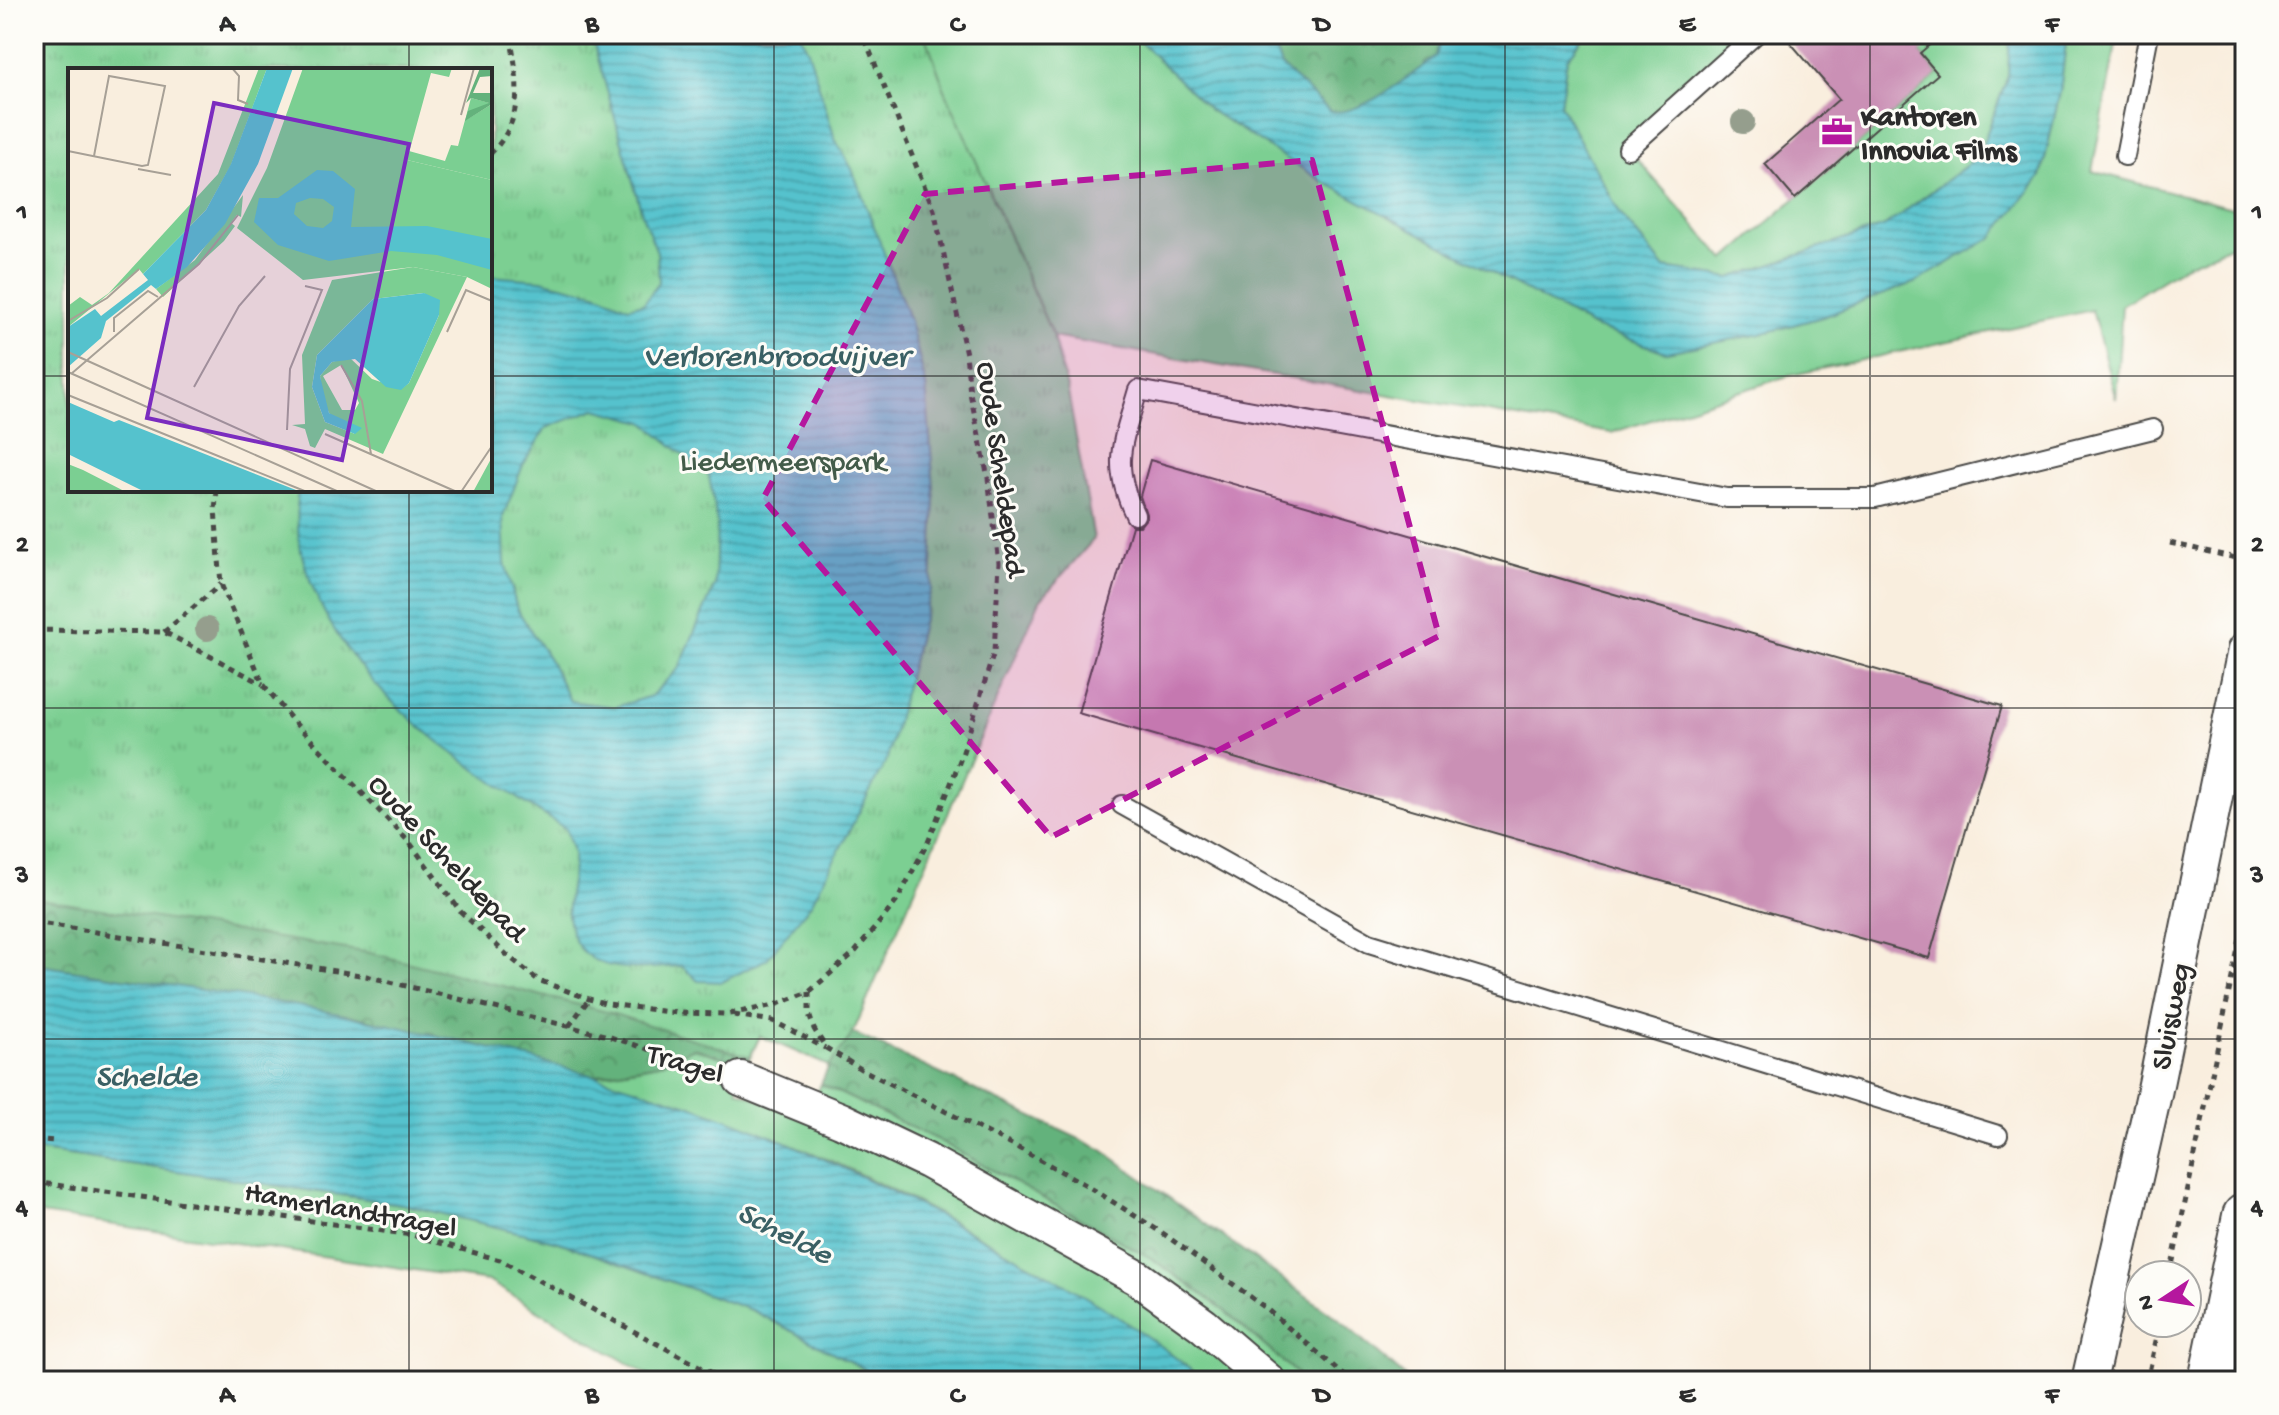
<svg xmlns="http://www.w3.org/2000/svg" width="2279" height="1415" font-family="'Gochi Hand',sans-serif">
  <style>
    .green { fill: #7bcf92; stroke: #537d5e; stroke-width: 2 }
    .forest { fill: url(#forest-crowns); stroke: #486e54; stroke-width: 2 }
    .park { fill: url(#park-tufts); stroke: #537d5e; stroke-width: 2; fill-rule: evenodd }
    .water { fill: url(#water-rules); stroke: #40767c; stroke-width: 2; fill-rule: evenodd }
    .building { fill: #ca90b5 }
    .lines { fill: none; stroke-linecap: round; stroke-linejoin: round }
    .service-casing { stroke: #4a4846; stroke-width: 22 }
    .minor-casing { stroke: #4a4846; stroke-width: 38 }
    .trunk-casing { stroke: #4a4846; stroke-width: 48 }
    .path { stroke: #4a4846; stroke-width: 5; stroke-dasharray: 6 6; stroke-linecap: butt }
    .service { stroke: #fff; stroke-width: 18 }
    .minor { stroke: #fff; stroke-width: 34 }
    .trunk { stroke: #fff; stroke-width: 44 }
    .tree { fill: #959e8d }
    .marked { fill: #b5179e; fill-opacity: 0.2; stroke: #b5179e; stroke-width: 6; stroke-dasharray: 16 10; stroke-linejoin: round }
    .grid { fill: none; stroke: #2b2b2b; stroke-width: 2; stroke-opacity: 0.55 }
    .labels { text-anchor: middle; stroke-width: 6; stroke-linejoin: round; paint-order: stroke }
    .poi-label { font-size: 30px; font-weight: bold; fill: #2b2b2b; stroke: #fdfcf7; text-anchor: start }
    .park-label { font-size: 30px; fill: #435c4a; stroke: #fdfcf7 }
    .street-label { font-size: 30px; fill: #2b2b2b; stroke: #fdfcf7 }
    .water-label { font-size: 32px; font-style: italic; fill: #3a6064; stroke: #fdfcf7 }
    .inset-road { fill: none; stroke: #a7a096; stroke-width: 2 }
    .view { fill: #7b2cbf; fill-opacity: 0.15; stroke: #7b2cbf; stroke-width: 4 }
    .inset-edge { fill: none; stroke: #2b2b2b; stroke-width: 4 }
    .neatline { fill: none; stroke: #2b2b2b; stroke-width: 3 }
    .grid-label { font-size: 26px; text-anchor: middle; font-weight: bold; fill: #2b2b2b }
  </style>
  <defs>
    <pattern id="forest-crowns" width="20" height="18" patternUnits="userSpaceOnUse" patternTransform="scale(2)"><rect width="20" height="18" fill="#64b27c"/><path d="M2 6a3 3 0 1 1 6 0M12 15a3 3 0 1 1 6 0" fill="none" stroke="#539166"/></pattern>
    <pattern id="park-tufts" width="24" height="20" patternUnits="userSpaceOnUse" patternTransform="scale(2)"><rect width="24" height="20" fill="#7bcf92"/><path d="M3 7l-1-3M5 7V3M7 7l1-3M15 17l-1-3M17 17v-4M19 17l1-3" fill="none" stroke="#6ab27e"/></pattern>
    <pattern id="water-rules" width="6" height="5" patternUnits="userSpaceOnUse" patternTransform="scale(2)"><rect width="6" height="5" fill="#55c2cd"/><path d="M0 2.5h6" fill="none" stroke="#479ea7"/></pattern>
  </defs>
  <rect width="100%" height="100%" fill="#fdfcf7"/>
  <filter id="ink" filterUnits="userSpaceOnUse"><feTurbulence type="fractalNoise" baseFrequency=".0125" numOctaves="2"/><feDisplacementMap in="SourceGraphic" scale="16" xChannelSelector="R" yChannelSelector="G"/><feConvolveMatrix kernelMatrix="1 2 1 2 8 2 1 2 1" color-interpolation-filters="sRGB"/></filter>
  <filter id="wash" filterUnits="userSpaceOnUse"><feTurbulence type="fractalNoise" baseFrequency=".006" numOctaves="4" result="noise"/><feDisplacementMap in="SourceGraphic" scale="32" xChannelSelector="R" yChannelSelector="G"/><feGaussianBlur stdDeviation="1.8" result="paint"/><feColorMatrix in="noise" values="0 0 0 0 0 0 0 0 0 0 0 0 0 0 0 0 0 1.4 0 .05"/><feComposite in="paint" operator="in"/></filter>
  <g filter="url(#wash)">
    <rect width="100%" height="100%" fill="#f9eede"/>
    <path class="green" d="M 925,34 L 1132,34 L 1210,110 L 1322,181 L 1594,327 L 1666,352 L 1760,334 L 1822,317 L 1916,282 L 2041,176 L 2060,92 L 2067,34 L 2118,34 L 2092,171 L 2236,209 L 2232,245 L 2184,266 L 2122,305 L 2116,399 L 2092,310 L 1788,376 L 1611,433 L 1053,337 L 944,88 Z
      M 1586,34 L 1756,34 L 1628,149 L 1725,260 L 1938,74 L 1920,53 L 1926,34 L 2010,34 L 2008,76 L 1978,157 L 1885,226 L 1731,278 L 1664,268 L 1621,215 L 1560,105 L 1567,59 Z
      M 694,1048 L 728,1059 L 750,1057 L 737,1090 L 806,1119 L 821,1084 L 938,1140 L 1151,1258 L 1219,1306 L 1305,1381 L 1204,1381 C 1150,1334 1089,1299 1027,1263 C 960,1226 892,1187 822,1157 C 747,1125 670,1101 592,1076 L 658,1064 Z
      M 34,1150 L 402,1204 L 559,1242 L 754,1311 L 887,1381 L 658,1381 L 488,1281 L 34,1213 Z"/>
    <path class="forest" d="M 34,34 L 490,70 L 70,70 L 70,490 L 853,1033 L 1101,1149 L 1337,1318 L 1410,1381 L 1305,1381 L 1219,1306 L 1151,1258 L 938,1140 L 821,1084 L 829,1066 L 760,1036 L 750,1057 L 728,1059 L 694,1048 L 658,1064 L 592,1076 L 357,1017 L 34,964 Z
      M 1269,34 L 1431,34 L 1439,43 L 1436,57 C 1412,74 1360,118 1330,111 L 1281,66 Z"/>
    <path class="park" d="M 34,34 L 925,34 L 944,88 L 1053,337 L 1068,392 L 1094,539 L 1040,600 L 853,1033 L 829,1066 L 760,1036 L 750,1057 L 611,1013 L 370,953 L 34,898 ZM 70,70 L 490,70 L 490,490 L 70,490 Z"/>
    <path class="water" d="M 591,34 L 800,34 L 808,50 L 835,139 L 852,169 L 910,321 L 926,385 L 935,501 L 931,589 L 887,759 L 811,904 L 767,959 L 722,982 L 698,981 L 682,966 C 635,969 575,979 568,916 C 566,895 575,874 573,853 C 572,846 568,837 566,829 C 458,760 334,684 301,551 C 296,532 298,509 297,490 L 490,490 L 490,276 L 541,280 L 599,294 L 628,307 L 644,303 L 659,282 L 657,252 L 643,217 ZM 595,409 L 644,422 L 709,476 L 717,522 L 715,585 L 679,668 L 651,696 L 615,707 L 570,701 L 549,659 L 517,609 L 505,562 L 503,517 L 523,465 L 546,428 Z
      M 1132,34 L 1269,34 L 1281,66 L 1330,111 C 1359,118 1411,74 1436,57 L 1439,43 L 1431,34 L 1586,34 L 1567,59 L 1560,105 L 1621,215 L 1664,268 L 1731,278 L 1885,226 L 1978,157 L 2008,76 L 2010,34 L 2067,34 L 2060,92 L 2041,176 L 1993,237 L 1916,282 L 1822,317 L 1760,334 L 1666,352 L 1594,327 L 1322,181 L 1210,110 Z
      M 34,964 C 142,982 252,995 358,1018 C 471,1042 585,1070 694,1107 C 794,1141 888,1188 981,1238 C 1059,1280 1137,1323 1204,1381 L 887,1381 L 754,1311 L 559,1242 L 402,1204 L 34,1150 Z"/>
    <g id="blocks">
      <path class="building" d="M 1783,34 L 1942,34 L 1920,53 L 1938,74 L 1795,199 L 1765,164 L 1839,99 Z
        M 1150,460 L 2002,706 L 1929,958 L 1078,713 L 1132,526 L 1140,526 L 1147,517 L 1140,496 Z"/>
    </g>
  </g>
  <g filter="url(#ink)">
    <use href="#blocks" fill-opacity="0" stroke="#4a4846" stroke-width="2"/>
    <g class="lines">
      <defs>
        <path id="service" d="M 1628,149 L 1756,34
          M 2125,156 L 2149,34
          M 1135,515 C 1110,463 1123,442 1138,390 L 1727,498 L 1875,498 L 2153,429
          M 1122,805 L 1369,943 L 1998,1135"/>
        <path id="minor" d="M 741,1079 L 841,1120 L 927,1161 L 1138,1278 L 1203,1325 L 1268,1381
          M 2089,1381 L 2154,1094 L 2245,650"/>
        <path id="trunk" d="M 2211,1381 L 2245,1216"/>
      </defs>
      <use href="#service" class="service-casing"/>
      <use href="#minor" class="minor-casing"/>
      <use href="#trunk" class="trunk-casing"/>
      <path class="path" d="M 490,154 C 526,119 518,79 510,34
        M 217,490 L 215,509 L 221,584 L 263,684 L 292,720 L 410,843 L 461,912 L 507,955 L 538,980 L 589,999 L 609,1004 L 677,1013 L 729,1014 L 775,1005 L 809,992 L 855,952 L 897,901 L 929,840 L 962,755 L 994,652 L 999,563 L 988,478 L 970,393 L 966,354 L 934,210 L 863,34
        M 2170,543 L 2245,560
        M 34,630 L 164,632 L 263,684
        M 164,632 L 221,584
        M 34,922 L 366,976 L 604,1035 L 708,1068
        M 809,992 L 809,1014 L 814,1029 L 826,1048 L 861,1069 L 1022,1150 L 1086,1185 L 1164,1234 L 1263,1306 L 1351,1381
        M 734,1015 L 773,1021 L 825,1048
        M 569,1026 L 589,999
        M 34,1139 L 55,1141
        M 34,1182 L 412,1235 L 500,1260 L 727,1381
        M 2170,1275 L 2245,915
        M 2147,1381 L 2160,1323"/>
      <use href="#service" class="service"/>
      <use href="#minor" class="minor"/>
      <use href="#trunk" class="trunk"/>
    </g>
    <g class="tree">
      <circle cx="1743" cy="122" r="12"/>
      <circle cx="207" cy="629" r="12"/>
    </g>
  </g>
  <path class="marked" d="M 1312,160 L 1439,636 L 1051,837 L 763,499 L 925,194 Z"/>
  <path class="grid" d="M 409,34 L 409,70M 774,34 L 774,1381M 1140,34 L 1140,1381M 1505,34 L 1505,1381M 1870,34 L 1870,1381M 34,376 L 70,376M 490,376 L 2245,376M 409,490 L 409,1381M 34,708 L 2245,708M 34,1039 L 2245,1039"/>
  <defs>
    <symbol id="office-bare" viewBox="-9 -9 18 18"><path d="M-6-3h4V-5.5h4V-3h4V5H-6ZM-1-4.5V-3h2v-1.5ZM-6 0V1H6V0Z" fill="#b5179e" stroke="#fdfcf7" stroke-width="2.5" paint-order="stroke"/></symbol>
  </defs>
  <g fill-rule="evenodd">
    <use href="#office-bare" x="1815" y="110" width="44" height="44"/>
  </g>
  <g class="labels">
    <g class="poi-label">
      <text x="1861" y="125">Kantoren<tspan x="1861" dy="34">Innovia Films</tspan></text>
    </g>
    <g class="park-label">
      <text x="783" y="470">Liedermeerspark</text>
    </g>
    <g class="street-label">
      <text transform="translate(1003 469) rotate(82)" y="10">Oude Scheldepad</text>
      <text transform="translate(449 857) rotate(47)" y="10">Oude Scheldepad</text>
      <text transform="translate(2169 1016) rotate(-79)" y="10">Sluisweg</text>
      <text transform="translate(686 1062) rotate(17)" y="10">Tragel</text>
      <text transform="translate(351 1208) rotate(10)" y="10">Hamerlandtragel</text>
    </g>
    <g class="water-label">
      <text x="776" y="365">Verlorenbroodvijver</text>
      <text x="146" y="1085">Schelde</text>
      <text transform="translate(786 1231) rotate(27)" y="11">Schelde</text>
    </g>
  </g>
  <g transform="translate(68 68)">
    <rect width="424" height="424" fill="#f9eede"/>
    <path d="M 191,0 L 199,0 L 163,97 L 138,142 L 75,206 L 71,201 L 0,259 L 0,238 L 12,229 L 24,237 L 41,225 L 150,106 ZM 403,30 L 422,35 L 398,52 L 424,36 L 424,112 L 339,92 L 341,83 L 377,93 L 383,77 L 390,78 ZM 175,127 L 173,149 L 169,147 L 163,155 L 167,158 L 156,173 L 95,229 L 88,221 L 127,192 ZM 345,199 L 399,209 L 315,386 L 257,361 L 247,380 L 242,378 L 237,361 L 224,357 L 237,356 L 234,287 L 264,212 ZM 356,225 L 371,247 L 341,315 L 333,321 L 304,311 L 281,289 L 264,294 L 252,308 L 255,330 L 261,345 L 287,366 L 257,354 L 244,319 L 249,287 L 305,231 ZM 273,297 L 291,335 L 287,342 L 274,342 L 255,308 ZM 0,396 L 15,402 L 58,424 L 0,424 Z" fill="#7bcf92" fill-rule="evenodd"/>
    <path d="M 412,0 L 424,2 L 424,8 L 412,9 L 405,25 L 424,25 L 424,36 L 397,53 L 400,43 L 421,35 L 403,30 L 398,35 Z" fill="#64b27c"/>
    <path d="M 235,0 L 384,0 L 381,9 L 363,5 L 339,92 L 424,112 L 424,221 L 399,209 L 345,199 L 235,212 L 169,160 L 199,100 ZM 424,389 L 424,424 L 405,424 Z" fill="#7bcf92"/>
    <path d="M 199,0 L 225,0 L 190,96 L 157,156 L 119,199 L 88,221 L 83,217 L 38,253 L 33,270 L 0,299 L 0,259 L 27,241 L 33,248 L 80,212 L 75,206 L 138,142 L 163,96 ZM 249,102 L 265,103 L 287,121 L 283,159 L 359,158 L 424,171 L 424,202 L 369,187 L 323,183 L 261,193 L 210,177 L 186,154 L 191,130 L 210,130 ZM 242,130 L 255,131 L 266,139 L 264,153 L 255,160 L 239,158 L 226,146 L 228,135 ZM 356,225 L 372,232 L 371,247 L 341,315 L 333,322 L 318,319 L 287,291 L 264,294 L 252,308 L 261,345 L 294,360 L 287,366 L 257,354 L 244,319 L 249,287 L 305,231 ZM 0,334 L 46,354 L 51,352 L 233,424 L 77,424 L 0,386 Z" fill="#55c2cd" fill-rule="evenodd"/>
    <path class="inset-road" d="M 164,0 L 171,8 L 170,32 L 180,36M 393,47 L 406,0M 0,83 L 74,98 L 80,97 L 97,18 L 41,8 L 26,88M 70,101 L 103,107M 0,253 L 39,230 L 71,201M 46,264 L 46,250 L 80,223 L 90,229M 379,264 L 398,222 L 424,233M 0,284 L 310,424M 273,297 L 294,333 L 303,386M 0,304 L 271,424M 3,306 L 131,196 L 170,147M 126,319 L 171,238 L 197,208M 0,327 L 239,424M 219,362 L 222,301 L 254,222 L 237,218M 257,366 L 389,424M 393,424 L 424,378"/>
    <path class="view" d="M 146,35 L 341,76 L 274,392 L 79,350 Z"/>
    <rect width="424" height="424" class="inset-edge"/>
  </g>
  <rect width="2279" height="1415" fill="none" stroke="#fdfcf7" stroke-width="88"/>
  <g transform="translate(2163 1299) rotate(258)"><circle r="38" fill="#fdfcf7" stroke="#a9a8a5" stroke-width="2"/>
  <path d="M0-6L14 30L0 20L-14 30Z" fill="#b5179e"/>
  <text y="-12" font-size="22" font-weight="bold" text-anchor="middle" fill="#2b2b2b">N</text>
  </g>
  <rect x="44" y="44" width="2191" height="1327" class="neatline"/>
  <g class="grid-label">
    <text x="227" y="31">A</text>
    <text x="592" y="31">B</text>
    <text x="957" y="31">C</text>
    <text x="1322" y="31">D</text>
    <text x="1687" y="31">E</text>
    <text x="2052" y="31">F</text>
    <text x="22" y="219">1</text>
    <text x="2257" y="219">1</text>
    <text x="22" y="551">2</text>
    <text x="2257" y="551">2</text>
    <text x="22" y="882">3</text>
    <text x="2257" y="882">3</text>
    <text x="22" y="1214">4</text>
    <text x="2257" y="1214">4</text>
    <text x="227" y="1402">A</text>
    <text x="592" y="1402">B</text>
    <text x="957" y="1402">C</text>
    <text x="1322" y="1402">D</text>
    <text x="1687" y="1402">E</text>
    <text x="2052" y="1402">F</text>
  </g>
</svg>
